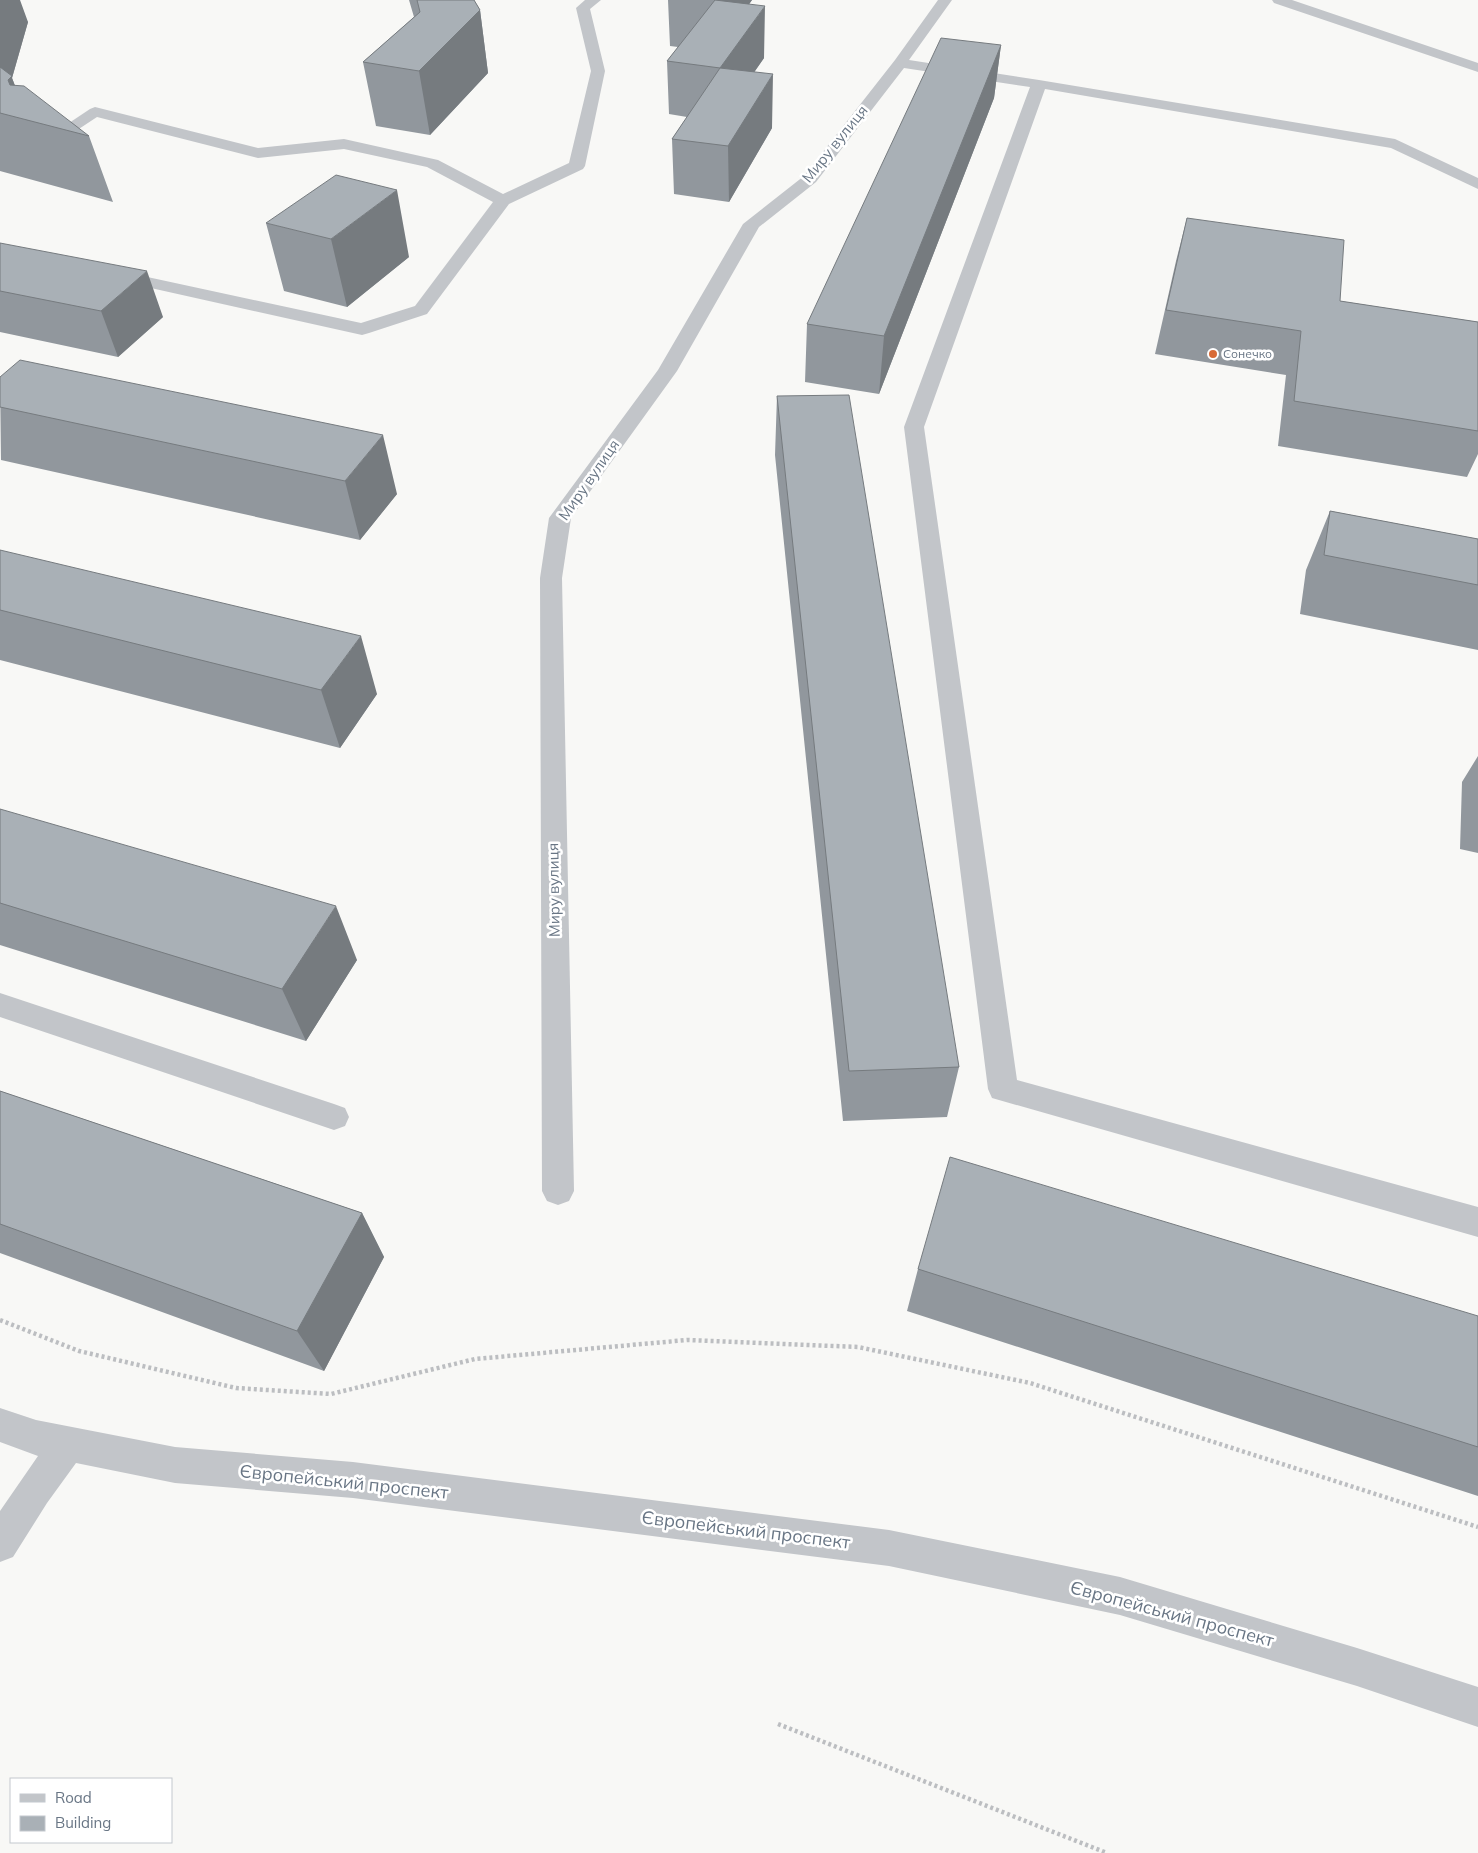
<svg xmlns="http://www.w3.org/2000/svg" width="1478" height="1853" font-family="Mulish,sans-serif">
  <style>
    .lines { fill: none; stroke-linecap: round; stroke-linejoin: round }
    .path { stroke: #bcbec1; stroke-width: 4.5; stroke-dasharray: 3 3; stroke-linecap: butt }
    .minor { fill: #c2c5c9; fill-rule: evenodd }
    .wall { fill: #91979d }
    .shaded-wall { fill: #767b7f }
    .building { fill: #a9b0b6; stroke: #767b7f }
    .poi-dot { fill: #d86a36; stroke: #fff; stroke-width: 2 }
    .labels { text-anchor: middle; stroke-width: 5; stroke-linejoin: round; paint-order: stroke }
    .far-poi-label { font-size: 12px; fill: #697685; stroke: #fff; text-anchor: start }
    .street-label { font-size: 15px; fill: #697685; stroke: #fff }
    .near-street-label { font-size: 18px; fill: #697685; stroke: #fff }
  </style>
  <rect width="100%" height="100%" fill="#f8f8f6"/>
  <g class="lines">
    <path class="path" d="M 0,1320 L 79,1351 L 236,1388 L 331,1394 L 475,1359 L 687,1340 L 858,1347 L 1030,1383 L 1478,1527
      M 778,1724 L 1107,1853"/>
    <path class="minor" d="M 585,0 L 601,0 L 590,9 L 605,71 L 585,166 L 583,169 L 509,204 L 427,314 L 369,333 L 362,335 L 115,280 L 109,279 L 106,275 L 109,271 L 115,270 L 361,323 L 415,306 L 493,202 L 427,167 L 344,149 L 258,158 L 97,117 L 50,148 L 38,148 L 36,145 L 90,109 L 95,107 L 258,148 L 344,139 L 438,160 L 503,194 L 569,163 L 591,71 L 576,8 Z
      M 938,0 L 952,0 L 909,60 L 1039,80 L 1395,139 L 1478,178 L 1478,189 L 1391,148 L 1045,89 L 924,427 L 1017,1080 L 1478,1207 L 1478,1237 L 992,1098 L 988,1089 L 904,427 L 1030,87 L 904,68 L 816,182 L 759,227 L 677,371 L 571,518 L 562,578 L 574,1191 L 569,1201 L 558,1205 L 547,1201 L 542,1191 L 540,578 L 549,518 L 658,370 L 743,224 L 804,176 L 895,60 Z
      M 1272,0 L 1292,0 L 1478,63 L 1478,72 L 1274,3 Z
      M 0,993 L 334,1104 L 345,1108 L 349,1117 L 345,1126 L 334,1130 L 0,1017 Z
      M 0,1408 L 36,1420 L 175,1447 L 353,1462 L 889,1530 L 1120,1577 L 1357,1648 L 1478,1687 L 1478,1727 L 1357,1686 L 1120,1615 L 889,1566 L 353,1498 L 175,1483 L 76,1463 L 47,1503 L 13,1557 L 0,1562 L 0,1511 L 38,1456 L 0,1442 Z"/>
  </g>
  <path class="wall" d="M 0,0 L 28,22 L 12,78 L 15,86 L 89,136 L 113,202 L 0,171 Z
    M 409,0 L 474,0 L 480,10 L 488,73 L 430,135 L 376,126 L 363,62 L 414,17 Z
    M 668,0 L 752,0 L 749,4 L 764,58 L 754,72 L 772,128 L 729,202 L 674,194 L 672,139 L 687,117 L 669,114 L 667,61 L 678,47 L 670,46 Z
    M 1001,45 L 994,98 L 879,394 L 805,382 L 807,324 Z
    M 1187,218 L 1340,301 L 1478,322 L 1478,454 L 1467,477 L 1278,446 L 1286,375 L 1155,354 L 1176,261 Z
    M 266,223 L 409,257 L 347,307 L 284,291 Z
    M 0,243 L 163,317 L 118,357 L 0,332 Z
    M 0,377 L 397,494 L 360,540 L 1,460 Z
    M 777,396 L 959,1067 L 947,1117 L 843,1121 L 775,455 Z
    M 1330,511 L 1478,539 L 1478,650 L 1300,614 L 1306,570 Z
    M 0,550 L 377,694 L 340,748 L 0,660 Z
    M 1478,756 L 1478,853 L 1460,849 L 1462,782 Z
    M 0,809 L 357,960 L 306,1041 L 0,945 Z
    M 0,1091 L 362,1213 L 384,1257 L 324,1371 L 0,1253 Z
    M 918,1269 L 1478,1316 L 1478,1496 L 907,1311 Z"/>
  <path class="shaded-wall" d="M 0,0 L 20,0 L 28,22 L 12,78 L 29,121 L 0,107 Z
    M 715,0 L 752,0 L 716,52 Z
    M 765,6 L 764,58 L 720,122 L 720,68 Z
    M 480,10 L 488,73 L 430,135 L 419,71 Z
    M 1001,45 L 994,98 L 879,394 L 884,336 Z
    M 773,74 L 772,128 L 729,202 L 728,146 Z
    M 397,190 L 409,257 L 347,307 L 331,239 Z
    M 147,271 L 163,317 L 118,357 L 101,311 Z
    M 383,435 L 397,494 L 360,540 L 345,481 Z
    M 361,636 L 377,694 L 340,748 L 321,690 Z
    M 336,906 L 357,960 L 306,1041 L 282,989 Z
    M 362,1213 L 384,1257 L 324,1371 L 297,1331 Z"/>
  <path class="building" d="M 417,0 L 474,0 L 480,10 L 419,71 L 363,62 L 420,12 Z
    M 715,0 L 765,6 L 720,68 L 667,61 Z
    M 941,38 L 1001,45 L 884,336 L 807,324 Z
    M 0,67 L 12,76 L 8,80 L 10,85 L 24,86 L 89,136 L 0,113 Z
    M 720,68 L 773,74 L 728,146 L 672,139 Z
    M 336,175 L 397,190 L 331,239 L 266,223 Z
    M 1187,218 L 1344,240 L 1340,301 L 1478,322 L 1478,431 L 1294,401 L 1301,331 L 1166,310 Z
    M 0,243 L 147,271 L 101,311 L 0,291 Z
    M 20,360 L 383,435 L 345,481 L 0,407 L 0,377 Z
    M 849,395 L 959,1067 L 849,1071 L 777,396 Z
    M 1330,511 L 1478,539 L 1478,585 L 1324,555 Z
    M 0,550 L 361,636 L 321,690 L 0,610 Z
    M 0,809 L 336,906 L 282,989 L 0,903 Z
    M 0,1091 L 362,1213 L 297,1331 L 0,1224 Z
    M 950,1157 L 1478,1316 L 1478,1447 L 918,1269 Z"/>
  <circle class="poi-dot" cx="1213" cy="354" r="5"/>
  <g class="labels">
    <g class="far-poi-label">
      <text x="1223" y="358">Сонечко</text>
    </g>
    <g class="street-label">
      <text transform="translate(835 144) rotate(-51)" y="5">Миру вулиця</text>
      <text transform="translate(589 480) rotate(-55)" y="5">Миру вулиця</text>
      <text transform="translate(554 890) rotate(-91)" y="5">Миру вулиця</text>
    </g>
    <g class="near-street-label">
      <text transform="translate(344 1482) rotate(6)" y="6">Європейський проспект</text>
      <text transform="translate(746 1530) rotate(7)" y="6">Європейський проспект</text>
      <text transform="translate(1172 1614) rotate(15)" y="6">Європейський проспект</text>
    </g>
  </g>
  <rect x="10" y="1778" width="162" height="65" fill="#ffffff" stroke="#c3c8ce"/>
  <rect x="20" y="1794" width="25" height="8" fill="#c2c5c9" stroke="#c3c8ce"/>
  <text x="55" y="1803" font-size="15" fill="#697685">Road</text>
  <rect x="20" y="1816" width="25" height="15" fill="#a9b0b6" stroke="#c3c8ce"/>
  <text x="55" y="1828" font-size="15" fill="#697685">Building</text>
</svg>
